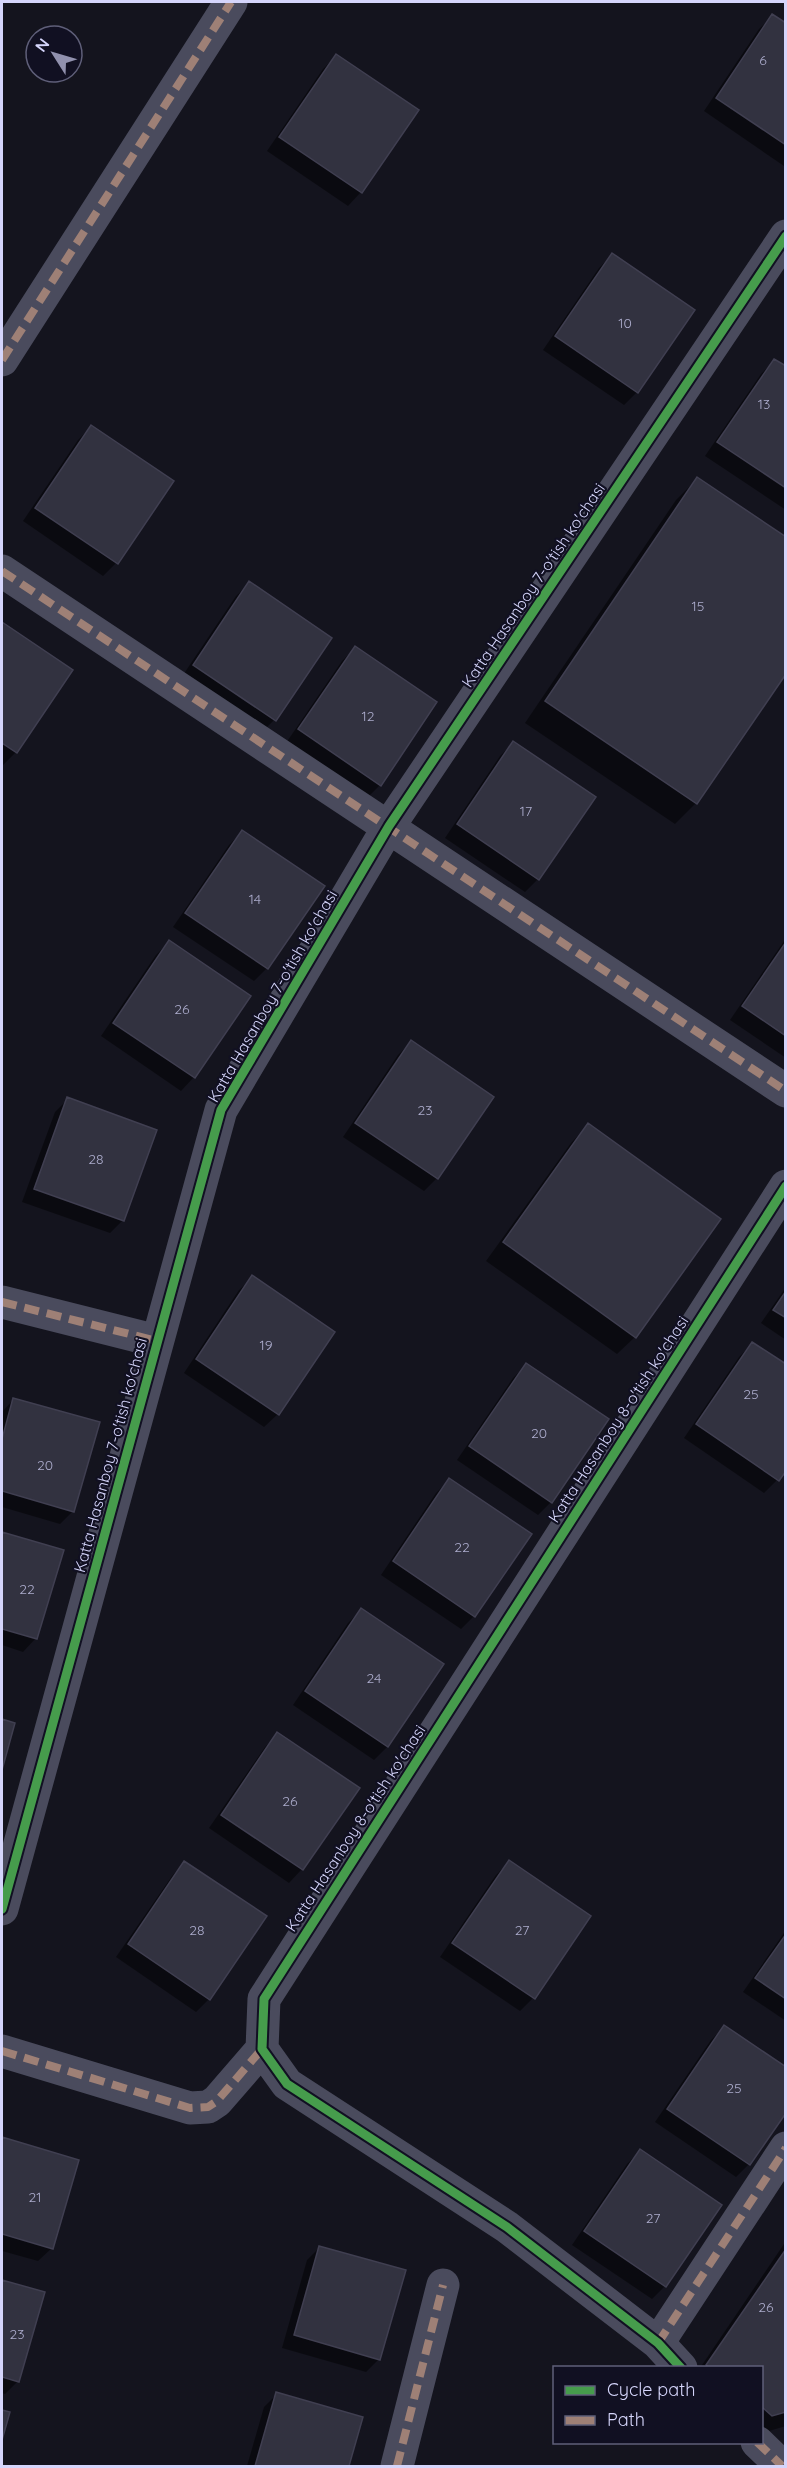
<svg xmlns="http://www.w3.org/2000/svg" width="787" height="2468" font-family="Quicksand,sans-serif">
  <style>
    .shadow { fill: #0007 }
    .building { fill: #323240; stroke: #403f51; stroke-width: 1.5 }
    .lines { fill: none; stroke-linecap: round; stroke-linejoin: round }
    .minor { stroke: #4a4b5d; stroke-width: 33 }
    .quiet { stroke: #9e8076; stroke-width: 8; stroke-dasharray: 15 8; stroke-linecap: butt }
    .cycleway-casing { stroke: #111022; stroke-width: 13 }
    .cycleway { stroke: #469c4c; stroke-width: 9 }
    .labels { text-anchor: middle; stroke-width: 4.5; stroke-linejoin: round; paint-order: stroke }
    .number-label { font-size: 14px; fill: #acaccc }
    .street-label { font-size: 16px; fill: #d5d5fb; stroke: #111022 }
  </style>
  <rect width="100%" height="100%" fill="#14141e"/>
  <path class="shadow" d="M 773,16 L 786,25 L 784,166 L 704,111 L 759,29 Z
    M 336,56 L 417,111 L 361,192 L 348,206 L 267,151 L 323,69 Z
    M 612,255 L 637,392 L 624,405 L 543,350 L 599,268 Z
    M 774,361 L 786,368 L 786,510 L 705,456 L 761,374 Z
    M 91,427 L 172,482 L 116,563 L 103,576 L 23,521 L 78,440 Z
    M 697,479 L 786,672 L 696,803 L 675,824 L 525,723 L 676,500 Z
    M 250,583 L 274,720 L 261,733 L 181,678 L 236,596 Z
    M 2,624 L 71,671 L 16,752 L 3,765 Z
    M 355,648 L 380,785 L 367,798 L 286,743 L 342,661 Z
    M 513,743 L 538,879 L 525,892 L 445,838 L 500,756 Z
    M 242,832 L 322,886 L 267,968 L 254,981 L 173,927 L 229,845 Z
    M 786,938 L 786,1058 L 730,1020 Z
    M 169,942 L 249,996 L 194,1077 L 181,1091 L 101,1036 L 156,955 Z
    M 411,1042 L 492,1097 L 437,1178 L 424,1191 L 343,1137 L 398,1055 Z
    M 68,1099 L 123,1220 L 110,1233 L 22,1202 L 55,1112 Z
    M 588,1125 L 635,1337 L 617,1354 L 486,1261 L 571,1143 Z
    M 253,1277 L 278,1414 L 264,1427 L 184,1373 L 239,1290 Z
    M 786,1287 L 786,1340 L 761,1323 Z
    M 752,1344 L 777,1480 L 764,1493 L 684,1438 L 739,1357 Z
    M 526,1365 L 551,1502 L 538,1515 L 457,1460 L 513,1378 Z
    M 14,1399 L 73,1511 L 60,1524 L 2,1507 L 2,1412 Z
    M 449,1480 L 474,1616 L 461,1629 L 381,1575 L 436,1493 Z
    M 2,1533 L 62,1551 L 36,1638 L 23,1652 L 2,1645 Z
    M 361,1610 L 441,1665 L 387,1747 L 374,1760 L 293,1705 L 348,1623 Z
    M 2,1721 L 13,1724 L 2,1765 Z
    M 278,1734 L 302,1869 L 289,1883 L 209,1828 L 265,1747 Z
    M 185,1862 L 209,1999 L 196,2012 L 116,1957 L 172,1876 Z
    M 509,1862 L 589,1916 L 533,1998 L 520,2011 L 440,1957 L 496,1875 Z
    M 786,1930 L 786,2021 L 743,1992 Z
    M 724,2027 L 749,2164 L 736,2177 L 655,2122 L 711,2040 Z
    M 2,2138 L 77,2161 L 52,2248 L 38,2261 L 2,2251 Z
    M 640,2151 L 665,2286 L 652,2299 L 572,2245 L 627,2164 Z
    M 786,2241 L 786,2426 L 762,2433 L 762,2368 L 700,2368 Z
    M 320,2247 L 379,2359 L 366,2372 L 282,2348 L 307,2260 Z
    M 2,2281 L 43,2293 L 18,2381 L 5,2394 L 2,2393 Z
    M 277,2394 L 361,2418 L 347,2466 L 247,2466 L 264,2407 Z"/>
  <path class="building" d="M 772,14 L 786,23 L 786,145 L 716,98 Z
    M 336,54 L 419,110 L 362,193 L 279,137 Z
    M 612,253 L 695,310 L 638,393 L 555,336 Z
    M 774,359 L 786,366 L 786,488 L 717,442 Z
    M 91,425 L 174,481 L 118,564 L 35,508 Z
    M 697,477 L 786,537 L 786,674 L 697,804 L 545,701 Z
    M 249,581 L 332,638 L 276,721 L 193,665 Z
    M 2,622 L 73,670 L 17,753 L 2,743 Z
    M 355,646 L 437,702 L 381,786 L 298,729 Z
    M 513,741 L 596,797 L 539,880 L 457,824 Z
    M 242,830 L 325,886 L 268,969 L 185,913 Z
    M 169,940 L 251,996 L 195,1078 L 113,1023 Z
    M 786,942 L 786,1036 L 742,1006 Z
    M 411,1040 L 494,1097 L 438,1179 L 355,1123 Z
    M 67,1097 L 157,1130 L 124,1221 L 34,1189 Z
    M 588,1123 L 721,1219 L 636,1338 L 503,1242 Z
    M 252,1275 L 335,1332 L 279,1415 L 196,1359 Z
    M 786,1291 L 786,1318 L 773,1310 Z
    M 752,1342 L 786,1364 L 786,1471 L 779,1481 L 696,1424 Z
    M 526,1363 L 609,1419 L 552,1503 L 469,1446 Z
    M 13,1398 L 100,1422 L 74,1512 L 2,1491 L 2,1439 Z
    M 449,1478 L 532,1534 L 475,1617 L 393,1561 Z
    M 2,1532 L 64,1550 L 37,1639 L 2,1629 Z
    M 361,1608 L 444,1664 L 388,1747 L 305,1691 Z
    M 2,1719 L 15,1723 L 2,1770 Z
    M 277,1732 L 360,1788 L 303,1870 L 221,1815 Z
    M 509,1860 L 591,1916 L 535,1999 L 452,1943 Z
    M 184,1861 L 267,1916 L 210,2000 L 128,1944 Z
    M 786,1934 L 786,1999 L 755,1978 Z
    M 724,2025 L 786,2067 L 786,2113 L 750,2165 L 667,2109 Z
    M 2,2137 L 79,2160 L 53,2249 L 2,2234 Z
    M 640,2149 L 722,2205 L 666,2287 L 584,2231 Z
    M 319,2246 L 406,2270 L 380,2360 L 294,2335 Z
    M 786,2249 L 786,2412 L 772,2416 L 762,2407 L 762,2368 L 709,2368 L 706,2365 Z
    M 2,2280 L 45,2292 L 19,2382 L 2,2377 Z
    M 276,2392 L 363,2417 L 349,2466 L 255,2466 Z
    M 2,2410 L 10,2412 L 2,2440 Z"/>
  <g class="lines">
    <path class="minor" d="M 2,360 L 231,2
      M 2,571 L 786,1091
      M 2,1302 L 157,1341
      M 2,1909 L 221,1110 L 389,826 L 786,236
      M 2,2051 L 190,2108 L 208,2107 L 217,2101 L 262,2049
      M 658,2343 L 786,2148
      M 681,2368 L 658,2343 L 507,2227 L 287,2084 L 262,2049 L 264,1999 L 786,1186
      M 757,2442 L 782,2466
      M 397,2466 L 443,2285"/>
    <path class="quiet" d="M 2,360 L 231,2
      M 2,571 L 786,1091
      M 2,1302 L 157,1341
      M 2,2051 L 190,2108 L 208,2107 L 217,2101 L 262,2049
      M 658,2343 L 786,2148
      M 757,2442 L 782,2466
      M 397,2466 L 443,2285"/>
    <defs>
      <path id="cycleway" d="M 2,1909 L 221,1110 L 389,826 L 786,236
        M 681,2368 L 658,2343 L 507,2227 L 287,2084 L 262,2049 L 264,1999 L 786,1186"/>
    </defs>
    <use href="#cycleway" class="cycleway-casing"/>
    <use href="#cycleway" class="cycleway"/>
  </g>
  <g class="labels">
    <g class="number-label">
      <text x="763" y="65">6</text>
      <text x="625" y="328">10</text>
      <text x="764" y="409">13</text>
      <text x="698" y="611">15</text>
      <text x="368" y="721">12</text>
      <text x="526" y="816">17</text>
      <text x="255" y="904">14</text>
      <text x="182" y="1014">26</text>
      <text x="425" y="1115">23</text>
      <text x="96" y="1164">28</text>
      <text x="266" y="1350">19</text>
      <text x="751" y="1399">25</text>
      <text x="539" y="1438">20</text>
      <text x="45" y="1470">20</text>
      <text x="462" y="1552">22</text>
      <text x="27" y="1594">22</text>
      <text x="374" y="1683">24</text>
      <text x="290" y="1806">26</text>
      <text x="197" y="1935">28</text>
      <text x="522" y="1935">27</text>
      <text x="734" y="2093">25</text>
      <text x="35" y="2202">21</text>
      <text x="653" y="2223">27</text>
      <text x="766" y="2312">26</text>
      <text x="17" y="2339">23</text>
    </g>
    <g class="street-label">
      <text transform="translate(533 585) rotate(-56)" y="6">Katta Hasanboy 7-o'tish ko'chasi</text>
      <text transform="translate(272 996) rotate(-60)" y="6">Katta Hasanboy 7-o'tish ko'chasi</text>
      <text transform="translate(618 1419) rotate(-57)" y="6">Katta Hasanboy 8-o'tish ko'chasi</text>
      <text transform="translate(110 1455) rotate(-75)" y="6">Katta Hasanboy 7-o'tish ko'chasi</text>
      <text transform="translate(355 1828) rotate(-57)" y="6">Katta Hasanboy 8-o'tish ko'chasi</text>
    </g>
  </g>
  <rect width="787" height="2468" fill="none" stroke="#d5d5fb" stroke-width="6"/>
  <rect x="553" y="2366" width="210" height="78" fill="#111022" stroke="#5f5f79" stroke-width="1.5"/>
  <rect x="565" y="2386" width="30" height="9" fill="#469c4c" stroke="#5f5f79" stroke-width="1.5"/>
  <text x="607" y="2396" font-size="18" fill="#d5d5fb">Cycle path</text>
  <rect x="565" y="2416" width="30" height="9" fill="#9e8076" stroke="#5f5f79" stroke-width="1.5"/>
  <text x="607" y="2426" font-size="18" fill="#d5d5fb">Path</text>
  <g transform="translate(54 54) rotate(307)"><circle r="28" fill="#111022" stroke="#5f5f79" stroke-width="1.5"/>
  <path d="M0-4.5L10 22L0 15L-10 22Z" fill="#9191ae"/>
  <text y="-9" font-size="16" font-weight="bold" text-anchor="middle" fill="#d5d5fb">N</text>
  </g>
</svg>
